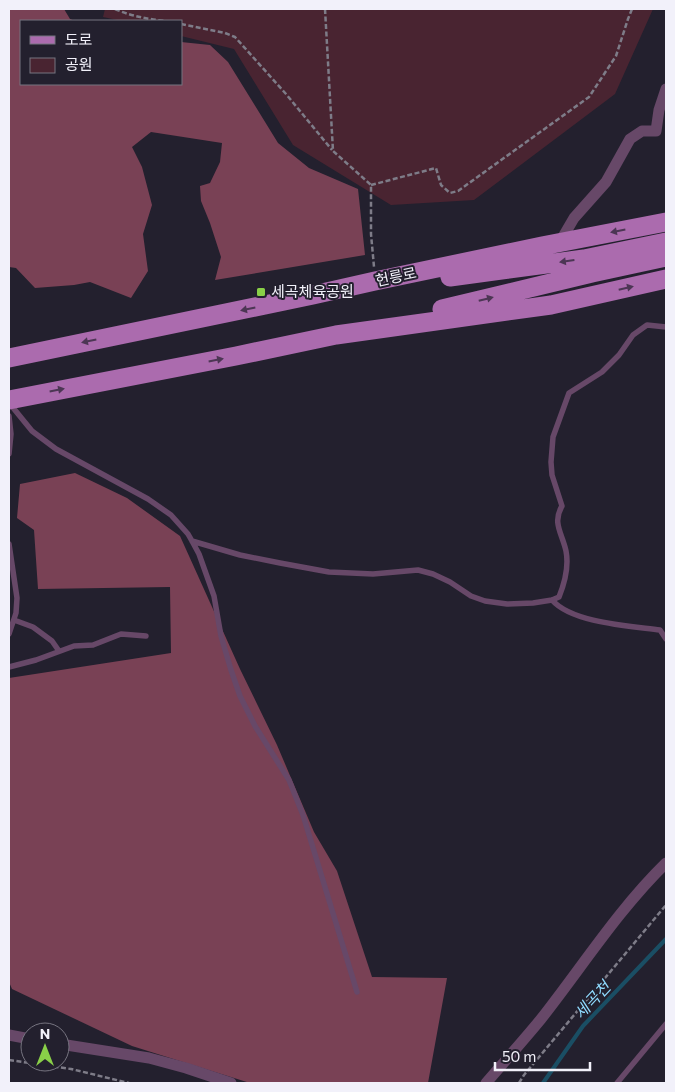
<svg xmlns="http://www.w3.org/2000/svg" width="675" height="1092" font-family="Commissioner,'Noto Sans KR',sans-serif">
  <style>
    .green { fill: #492431 }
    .forest { fill: #794155 }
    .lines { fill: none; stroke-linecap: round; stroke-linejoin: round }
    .stream { stroke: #1a4e64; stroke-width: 4 }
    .path { stroke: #7e7c88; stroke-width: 2.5; stroke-dasharray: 5 2.5; stroke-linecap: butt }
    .lane { stroke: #674868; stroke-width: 5.5 }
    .street { stroke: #674868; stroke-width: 11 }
    .primary { stroke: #ab6bae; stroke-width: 19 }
    .oneway { fill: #4c3654 }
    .poi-dot { fill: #89cf48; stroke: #23202e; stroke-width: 2 }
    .labels { text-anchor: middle; stroke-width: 4; stroke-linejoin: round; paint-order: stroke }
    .street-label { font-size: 15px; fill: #f2f1fa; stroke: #23202e }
    .poi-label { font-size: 15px; fill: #f2f1fa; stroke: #23202e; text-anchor: start }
    .water-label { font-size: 16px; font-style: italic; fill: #90dbff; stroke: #23202e }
  </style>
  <rect width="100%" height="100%" fill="#23202e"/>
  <path class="green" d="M 105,9 L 653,9 L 615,94 L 474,200 L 391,205 L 293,145 L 234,49 L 181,36 L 181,21 L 122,21 L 103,17 Z"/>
  <path class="forest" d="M 9,9 L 64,9 L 70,19 L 75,21 L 21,21 L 21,84 L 181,84 L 181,42 L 210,45 L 228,62 L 278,143 L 309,168 L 358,189 L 365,255 L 215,280 L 221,257 L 210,223 L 201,201 L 200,186 L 210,183 L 220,162 L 222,143 L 151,132 L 132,147 L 142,167 L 152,205 L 143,234 L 148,271 L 131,298 L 90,282 L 74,285 L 35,288 L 16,268 L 9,267 Z
    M 75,473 L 127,498 L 180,536 L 240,669 L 277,745 L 314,832 L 337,871 L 372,977 L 447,978 L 428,1083 L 250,1083 L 132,1046 L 12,989 L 9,982 L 9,678 L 171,653 L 170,587 L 38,589 L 34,530 L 17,518 L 20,484 Z"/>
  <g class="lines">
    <path class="stream" d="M 543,1083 L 583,1026 L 666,939"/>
    <path class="path" d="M 115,9 C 131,16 147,19 165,21
      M 325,9 L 333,151 L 371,185 L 371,234 L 374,267
      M 181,24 L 225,33 L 235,37 L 286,94 L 332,150
      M 371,185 L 436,168 L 441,185 L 450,193 L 458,191 L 589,97 L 616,56 L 628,19 L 632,9
      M 9,1060 L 71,1069 L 129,1083
      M 519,1083 L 524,1075 L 666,905"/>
    <path class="lane" d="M 10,404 L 32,431 L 56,449 L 148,499 L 171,515 L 188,534 L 192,541 L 199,554 L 214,596 L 221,636 L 231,670 L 240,696 L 255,726 L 289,780 L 303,815 L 357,992
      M 9,416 L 11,434 L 9,454
      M 192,541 L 240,555 L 280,563 L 329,572 L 373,574 L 418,570 L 433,574 L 450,582 L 471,596 L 485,601 L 507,604 L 533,603 L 552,600 L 559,597 C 565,582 569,566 566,551 C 562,533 552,523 562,506 L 552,475 L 551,462 L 553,437 L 569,393 L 602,372 L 619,355 L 633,335 L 647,325 L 666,327
      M 9,544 L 17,598 L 16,613 L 9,634
      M 552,600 C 572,623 630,626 660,630 L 666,639
      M 14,620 L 33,627 L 52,641 L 59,651
      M 9,667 L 36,660 L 74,646 L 93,645 L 121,634 L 146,636
      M 617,1083 L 666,1024"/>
    <path class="street" d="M 560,242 L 574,218 L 606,182 L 630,139 L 642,131 L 656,131 L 659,110 L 666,89
      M 9,1035 L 30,1039
      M 60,1044 L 149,1058 L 186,1068 L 231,1083
      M 486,1083 C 504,1062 523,1041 541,1019 C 582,967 618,910 666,863"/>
    <path class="primary" d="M 450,277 L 584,259 L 666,242
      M 442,309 L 592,273 L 666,257
      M 9,358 L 313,295 L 375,281 L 542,246 L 666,222
      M 9,400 L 236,356 L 336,335 L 551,305 L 666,279"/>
  </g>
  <defs><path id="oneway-solid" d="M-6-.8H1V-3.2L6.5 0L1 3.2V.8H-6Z" transform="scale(1.25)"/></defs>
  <g class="oneway">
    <use href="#oneway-solid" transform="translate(618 231) rotate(169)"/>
    <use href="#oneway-solid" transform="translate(567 261) rotate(172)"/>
    <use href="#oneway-solid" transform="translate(626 288) rotate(-13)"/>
    <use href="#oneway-solid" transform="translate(486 299) rotate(-14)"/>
    <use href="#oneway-solid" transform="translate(248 309) rotate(168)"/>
    <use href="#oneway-solid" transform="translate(89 341) rotate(168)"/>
    <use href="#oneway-solid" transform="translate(216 360) rotate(-11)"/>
    <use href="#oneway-solid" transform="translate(57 390) rotate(-11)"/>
  </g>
  <rect class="poi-dot" x="256" y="287" width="10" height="10" rx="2.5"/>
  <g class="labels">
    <g class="street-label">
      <text transform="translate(396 277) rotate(-12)" y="5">헌릉로</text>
    </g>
    <g class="poi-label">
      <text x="271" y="297">세곡체육공원</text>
    </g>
    <g class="water-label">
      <text transform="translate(592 1000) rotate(-47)" y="6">세곡천</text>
    </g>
  </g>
  <rect width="675" height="1092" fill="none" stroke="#f2f1fa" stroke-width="20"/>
  <rect x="20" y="20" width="162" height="65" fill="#23202e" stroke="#767480"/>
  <rect x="30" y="36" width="25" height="8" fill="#ab6bae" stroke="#767480"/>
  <text x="65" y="45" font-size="15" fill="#f2f1fa">도로</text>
  <rect x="30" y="58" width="25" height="15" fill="#492431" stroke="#767480"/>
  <text x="65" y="70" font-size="15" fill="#f2f1fa">공원</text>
  <g transform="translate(45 1047)"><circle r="24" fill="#23202e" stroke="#767480"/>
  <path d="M0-4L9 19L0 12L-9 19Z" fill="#89cf48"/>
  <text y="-8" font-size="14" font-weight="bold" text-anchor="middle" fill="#f2f1fa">N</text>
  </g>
  <path d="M495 1062v8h95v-8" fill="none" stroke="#f2f1fa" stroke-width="2.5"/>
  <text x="502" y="1062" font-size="15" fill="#f2f1fa" stroke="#23202e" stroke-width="4" paint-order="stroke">50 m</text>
</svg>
